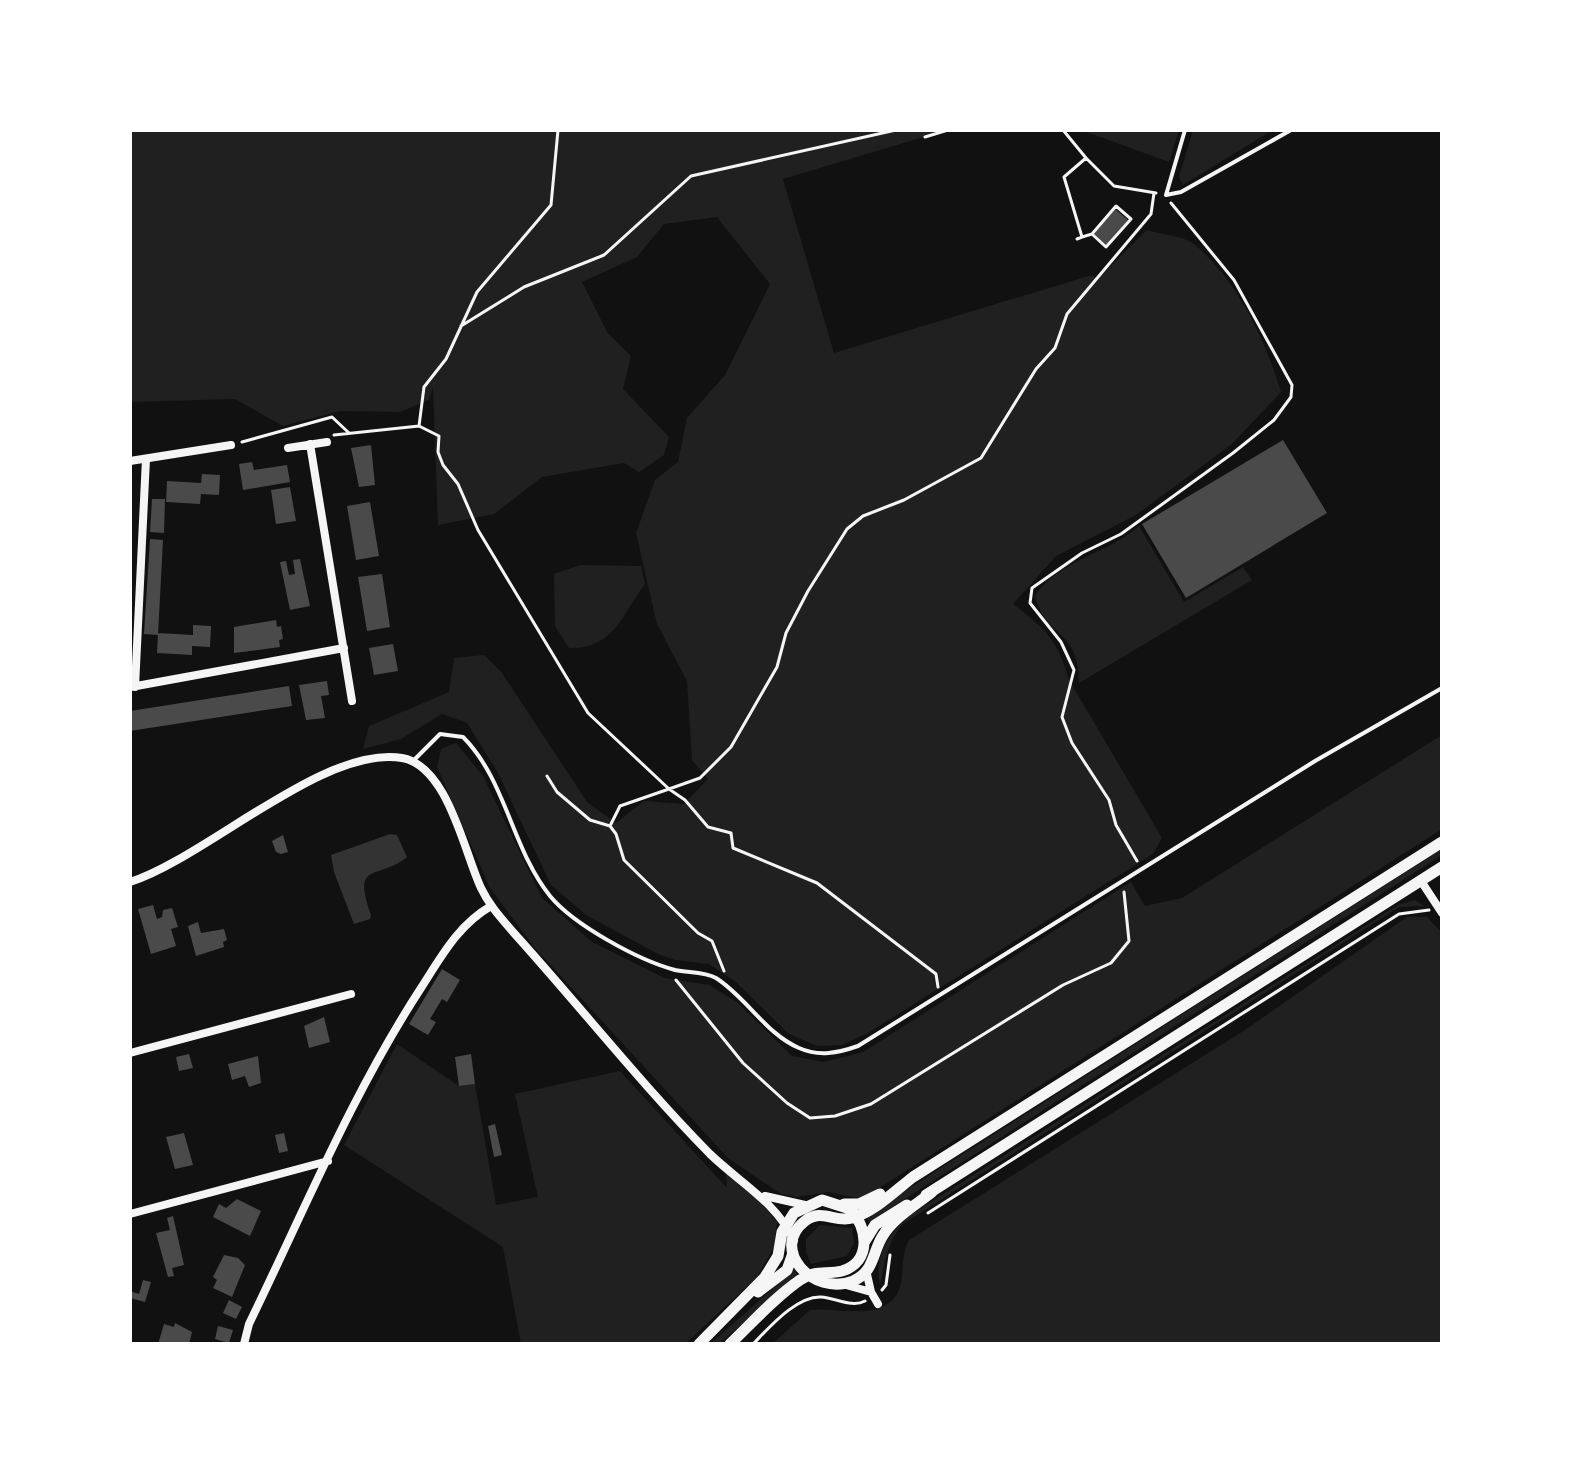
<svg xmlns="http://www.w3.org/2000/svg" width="1572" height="1474" font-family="'IBM Plex Sans',sans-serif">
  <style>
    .green { fill: #202020 }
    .water { fill: #333 }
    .building { fill: #4a4a4a }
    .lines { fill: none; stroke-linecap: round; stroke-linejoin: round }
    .path { stroke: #f5f5f5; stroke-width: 3 }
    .service { stroke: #f5f5f5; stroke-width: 4 }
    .minor { stroke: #f5f5f5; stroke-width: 8 }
    .secondary { stroke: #f5f5f5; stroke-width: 11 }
  </style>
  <rect width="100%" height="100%" fill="#111"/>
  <path class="green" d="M 130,130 L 947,130 L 783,179 L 834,353 L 1092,275 L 1097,280 L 1147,230 C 1160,234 1183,236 1194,244 C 1237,280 1265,339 1281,392 L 1232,444 L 1136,515 L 1056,556 L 1013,604 C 1043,627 1059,641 1068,678 L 1162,838 L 1153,854 L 868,1033 L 842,1045 L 817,1046 L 789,1034 L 736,982 L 709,964 L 675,960 L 658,954 L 586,915 L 551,885 L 498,773 L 467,723 L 442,714 L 401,739 L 363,749 L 369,726 L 449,692 L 454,658 L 484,655 L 502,673 L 587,802 L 616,823 L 644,801 L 684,804 L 708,779 L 692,760 L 687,681 L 657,624 L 636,533 L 655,480 L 678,462 L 687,418 L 725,375 L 770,284 L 717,217 L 664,224 L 637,257 L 582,282 L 607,332 L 631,356 L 623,389 L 669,437 L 664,455 L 639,472 L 624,463 L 542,477 L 494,514 L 438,525 L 433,387 L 429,400 L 400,412 L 340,411 L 283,426 L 235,399 L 130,402 Z
    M 1081,130 L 1179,130 L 1169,162 Z
    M 1193,130 L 1273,130 L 1183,185 L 1179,177 Z
    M 1139,526 L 1184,602 L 1243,567 L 1252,580 L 1079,683 C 1079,628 1046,639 1035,596 C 1058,560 1108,554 1139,526 Z
    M 580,565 L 641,566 L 645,584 C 621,615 615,649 569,648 L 555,626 L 554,574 Z
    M 1442,735 L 1442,829 L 870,1194 L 857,1198 L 828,1192 L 797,1197 L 781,1194 L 728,1158 L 534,947 L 490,888 L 437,767 L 441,749 L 456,743 L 483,776 L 542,898 L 592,942 L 664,978 L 709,985 L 737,1002 L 792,1056 L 824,1062 L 863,1052 L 1131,882 L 1145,906 L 1182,898 Z
    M 1442,849 L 1442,855 L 869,1222 L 866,1217 L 911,1187 Z
    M 1415,900 L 1424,906 L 1399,907 L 903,1224 C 886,1243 886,1261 880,1284 C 873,1255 891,1231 912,1214 L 1398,905 Z
    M 1407,917 L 1427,917 L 1442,933 L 1442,1344 L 772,1344 L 810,1310 C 838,1306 891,1326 901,1283 C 904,1267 901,1255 909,1240 L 1245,1030 Z
    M 397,1044 L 459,1086 L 475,1084 L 496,1205 L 538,1197 L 515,1094 L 620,1071 L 727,1188 L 726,1173 L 752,1193 L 777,1222 L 774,1247 L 757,1277 L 685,1344 L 521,1344 L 503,1247 L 344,1145 Z
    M 820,1225 L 852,1228 L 854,1243 L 847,1256 L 811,1264 L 806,1252 L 806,1239 Z
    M 794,1270 L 798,1275 L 719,1344 L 710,1344 Z"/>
  <path class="water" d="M 390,834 L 397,835 L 407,857 C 377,881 352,860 371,915 L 370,919 L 354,924 L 334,872 L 331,855 Z"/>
  <path class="building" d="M 1115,209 L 1128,220 L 1106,245 L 1094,234 Z
    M 1283,440 L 1327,513 L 1186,598 L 1142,524 Z
    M 371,445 L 375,485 L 359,487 L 351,448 Z
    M 252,462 L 254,470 L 287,465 L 290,482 L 243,490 L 239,464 Z
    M 202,474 L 220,475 L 219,495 L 201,494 L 200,504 L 166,502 L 167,481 L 201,483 Z
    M 290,487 L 296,521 L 276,524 L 271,490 Z
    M 152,499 L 165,499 L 164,533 L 150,532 Z
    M 370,502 L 379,556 L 356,560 L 347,506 Z
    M 150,539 L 163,540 L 158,635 L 144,634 Z
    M 300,559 L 310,606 L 290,610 L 280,562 L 286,561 L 289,575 L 295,574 L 293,560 Z
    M 382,574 L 390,627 L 367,631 L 358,577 Z
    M 276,620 L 277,627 L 281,626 L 283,639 L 279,640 L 280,647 L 234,653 L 234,627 Z
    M 193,625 L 211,626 L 210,647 L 192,646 L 192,655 L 157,653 L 158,633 L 193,635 Z
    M 393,644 L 398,671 L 374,675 L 369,648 Z
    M 327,681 L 329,695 L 321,696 L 325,718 L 306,720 L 299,685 Z
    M 289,686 L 292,706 L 130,731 L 130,711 Z
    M 283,835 L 288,852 L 281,854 L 276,852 L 272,841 Z
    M 153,905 L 157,919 L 162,917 L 163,910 L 172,908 L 178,927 L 171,929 L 176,946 L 151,954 L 138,909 Z
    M 198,922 L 201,933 L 224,929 L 227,940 L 223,942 L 224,947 L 196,956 L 188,926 Z
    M 442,969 L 460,980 L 447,1002 L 442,999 L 430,1019 L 436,1022 L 428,1035 L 409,1024 Z
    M 324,1017 L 330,1042 L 309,1048 L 304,1026 Z
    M 189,1054 L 193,1068 L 179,1071 L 176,1057 Z
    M 471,1054 L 475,1084 L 459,1086 L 455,1057 Z
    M 258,1056 L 261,1083 L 249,1087 L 245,1076 L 232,1080 L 228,1064 Z
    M 495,1124 L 502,1155 L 494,1157 L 488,1126 Z
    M 184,1133 L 193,1165 L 175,1169 L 166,1137 Z
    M 284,1133 L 288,1151 L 279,1153 L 275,1135 Z
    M 237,1199 L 261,1211 L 250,1236 L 213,1217 L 219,1204 L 226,1208 Z
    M 173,1216 L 184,1265 L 172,1268 L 174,1276 L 168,1277 L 156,1233 L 170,1230 L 167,1218 Z
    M 224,1255 L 238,1258 L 245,1265 L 232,1297 L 213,1288 L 217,1280 L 213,1277 Z
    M 143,1280 L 151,1282 L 145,1302 L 130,1298 L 130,1291 L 139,1294 Z
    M 229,1300 L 242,1307 L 236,1319 L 223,1313 Z
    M 175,1323 L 192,1332 L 189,1344 L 158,1344 L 164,1324 L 174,1327 Z
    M 218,1326 L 233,1330 L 229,1343 L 215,1339 Z"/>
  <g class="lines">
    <path class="path" d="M 1063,130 L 1086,158 L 1064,177 L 1082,237 L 1077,239
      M 925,137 L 948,130
      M 1086,158 L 1114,186 L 1156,193
      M 1082,237 L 1092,234 L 1106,247 L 1131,219 L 1116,206 L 1092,234
      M 461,326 L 524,287 L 604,255 L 691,176 L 896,130
      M 419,426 L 439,436 L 438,452 L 443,465 L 458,484 L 478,530 L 588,713 L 669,789 L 700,778 L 731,747 L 777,667 L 786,633 L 808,591 L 847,529 L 863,516 L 904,500 L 981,458 L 1036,369 L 1055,348 L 1067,314 L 1151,214 L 1154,193
      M 334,435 L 419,426 L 424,387 L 446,359 L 477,292 L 551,205 L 558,130
      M 242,442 L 332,417 L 349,433
      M 547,776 L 557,792 L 590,820 L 610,826 L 616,834 L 624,860 L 698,933 L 712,941 L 724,971
      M 610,826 L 620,806 L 669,789 L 685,800 L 708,827 L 731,833 L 733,848 L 817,883 L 936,974 L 938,987
      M 1137,861 L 1116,825 L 1109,800 L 1072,743 L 1062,717 L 1074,670 L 1061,642 L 1030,603 L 1032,588 L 1082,553 L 1121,534 L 1233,453 L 1274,420 L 1291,397 L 1292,385 L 1234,280 L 1171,203
      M 676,980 L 743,1063 L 787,1103 L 810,1118 L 835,1116 L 871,1104 L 1063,985 L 1111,963 L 1129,941 L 1124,892
      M 928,1213 L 1399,914 L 1429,910
      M 882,1290 L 886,1285 L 890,1255
      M 753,1344 C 769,1328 796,1296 821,1297 C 836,1298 852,1308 865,1301"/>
    <path class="service" d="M 1185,130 L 1166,195 L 1181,192 L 1291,130
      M 413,761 L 440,734 L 463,737 C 506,780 512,849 550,896 C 574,925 638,960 675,970 C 688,973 704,971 716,978 C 746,997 766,1034 799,1048 C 819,1057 838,1053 858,1046 L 1315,761 L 1442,688"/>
    <path class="minor" d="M 310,444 L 352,701
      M 288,448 L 327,442
      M 130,461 L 231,445
      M 131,687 L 344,648
      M 135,687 L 146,459
      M 1421,881 L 1442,913
      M 130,882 C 207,857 324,745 402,758 C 448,766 464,852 481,888 C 489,905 501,918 513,932 C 579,1005 641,1084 710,1154 C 740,1183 775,1201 794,1240
      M 130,1053 L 351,994
      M 765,1196 L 805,1205
      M 130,1214 L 328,1161
      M 866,1270 L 871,1292 L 878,1304
      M 846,1285 L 871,1292
      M 244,1344 L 249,1324 C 304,1211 352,1094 421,988 C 441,957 458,925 491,906"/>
    <path class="secondary" d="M 932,1192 C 916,1205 893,1218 882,1237 C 872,1254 874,1272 853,1281 C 813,1297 769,1249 805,1221 C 822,1208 835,1223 852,1218 C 874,1212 895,1191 913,1177 L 1442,842
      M 926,1195 L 1442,867
      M 844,1204 L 859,1204 L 880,1194
      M 865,1241 L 875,1225 L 907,1205
      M 758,1292 L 787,1270 L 793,1253
      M 699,1344 L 765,1277 L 778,1256 L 782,1232 L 794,1213 L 822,1200 L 850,1209 C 868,1227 872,1262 842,1271 C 826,1275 816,1269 800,1280 C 774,1298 753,1322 730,1344"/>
  </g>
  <rect width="1572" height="1474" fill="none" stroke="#ffffff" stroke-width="264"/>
</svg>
